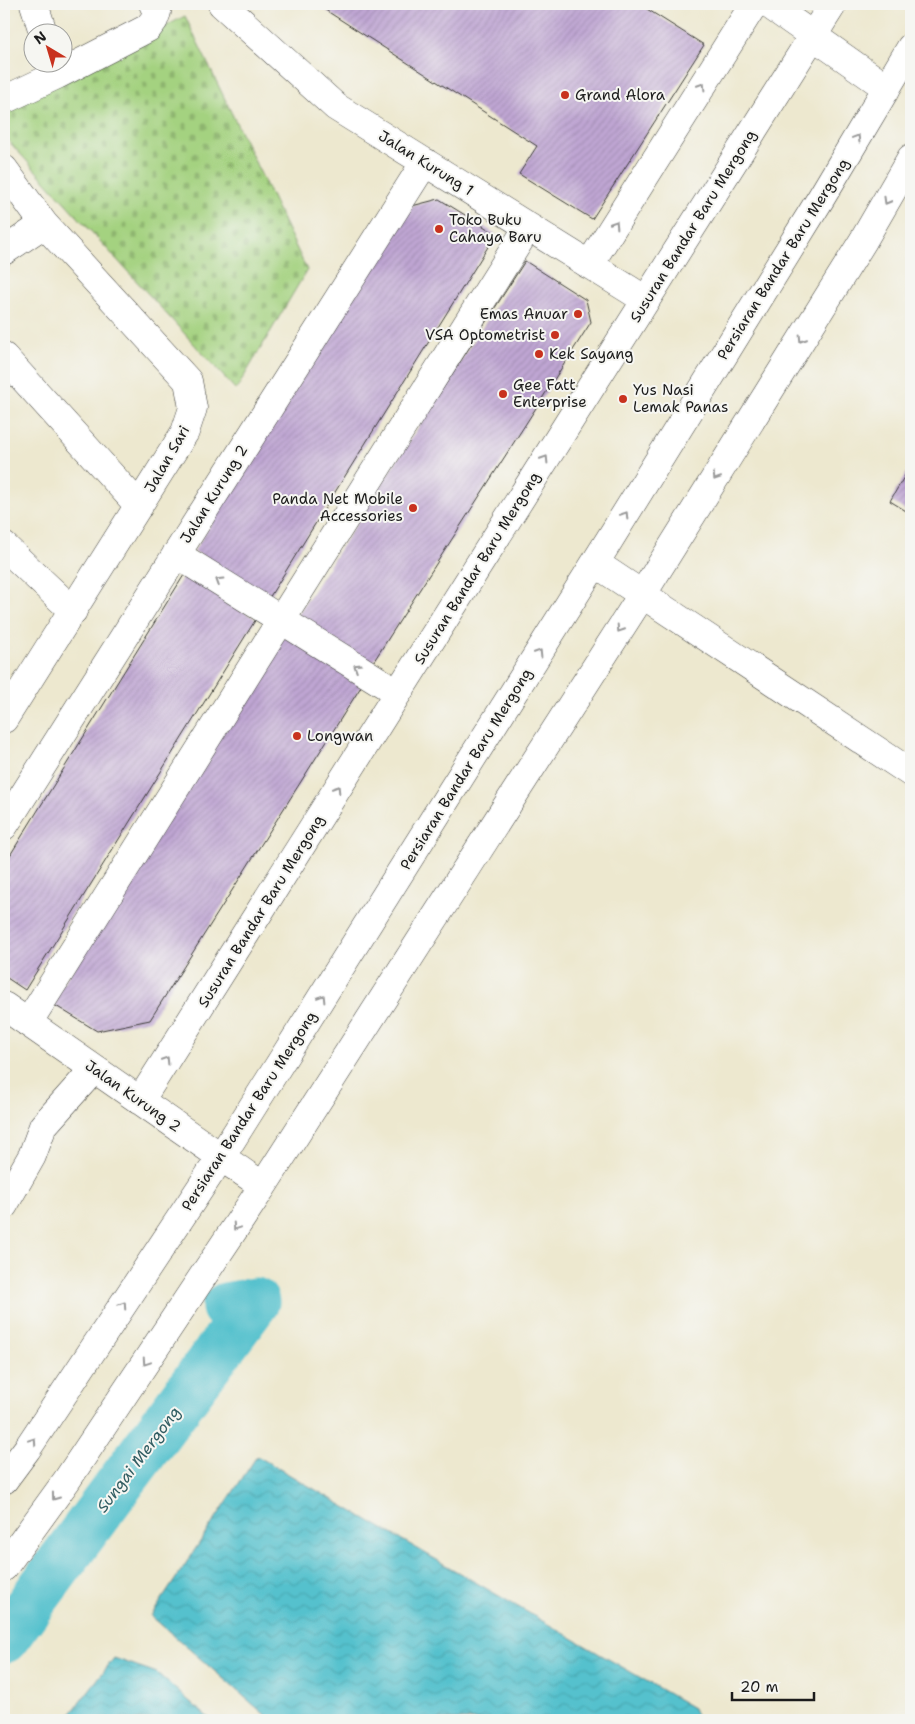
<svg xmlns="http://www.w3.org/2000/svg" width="915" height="1724" font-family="'Shantell Sans',sans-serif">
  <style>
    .cemetery { fill: url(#cemetery-stones); stroke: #60774e }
    .water { fill: url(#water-waves); stroke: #386e74 }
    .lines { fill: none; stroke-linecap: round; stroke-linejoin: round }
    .river { stroke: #54c1cd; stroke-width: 49 }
    .building { fill: url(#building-hatch) }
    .minor-casing { stroke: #3b3b37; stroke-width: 29 }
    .minor { stroke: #fff; stroke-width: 28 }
    .oneway { stroke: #999 }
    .poi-dot { fill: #c8321e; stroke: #f6f6f2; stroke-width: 2 }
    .labels { text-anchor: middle; stroke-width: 4; stroke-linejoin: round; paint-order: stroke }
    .poi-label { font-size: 15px; fill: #1c1c1c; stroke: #f6f6f2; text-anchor: start }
    .street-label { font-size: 15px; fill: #1c1c1c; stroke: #f6f6f2 }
    .water-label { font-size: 16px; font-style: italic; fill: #325e63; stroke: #f6f6f2 }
  </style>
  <defs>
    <pattern id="cemetery-stones" width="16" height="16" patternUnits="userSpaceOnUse" patternTransform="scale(1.25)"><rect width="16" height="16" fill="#a4d280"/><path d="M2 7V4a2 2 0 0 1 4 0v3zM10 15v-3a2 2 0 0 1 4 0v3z" fill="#8db46e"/></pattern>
    <pattern id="water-waves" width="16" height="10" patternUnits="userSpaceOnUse" patternTransform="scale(1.25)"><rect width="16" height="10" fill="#54c1cd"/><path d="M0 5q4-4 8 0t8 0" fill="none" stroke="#49a5af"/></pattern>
    <pattern id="building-hatch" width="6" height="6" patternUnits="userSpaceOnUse" patternTransform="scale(1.25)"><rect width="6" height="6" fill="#bfa6d3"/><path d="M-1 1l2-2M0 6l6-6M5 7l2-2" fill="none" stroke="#a48eb5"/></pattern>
  </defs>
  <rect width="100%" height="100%" fill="#f6f6f2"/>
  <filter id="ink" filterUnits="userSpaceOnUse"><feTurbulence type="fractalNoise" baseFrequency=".02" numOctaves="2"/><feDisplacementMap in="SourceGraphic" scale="10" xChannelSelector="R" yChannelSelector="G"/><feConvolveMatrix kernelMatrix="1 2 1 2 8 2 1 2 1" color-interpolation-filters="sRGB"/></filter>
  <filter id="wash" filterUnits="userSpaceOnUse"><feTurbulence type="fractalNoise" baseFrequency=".0096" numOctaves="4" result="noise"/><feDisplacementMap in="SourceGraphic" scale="20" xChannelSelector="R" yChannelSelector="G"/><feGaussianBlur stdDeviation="1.12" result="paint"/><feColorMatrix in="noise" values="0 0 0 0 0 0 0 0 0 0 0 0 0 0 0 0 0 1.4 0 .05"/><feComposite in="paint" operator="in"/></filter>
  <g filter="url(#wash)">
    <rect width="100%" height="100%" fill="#ede8cf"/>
    <path class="cemetery" d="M 185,16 L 307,270 L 236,390 L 4,136 L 4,111 Z"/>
    <path class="water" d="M 257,1456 L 693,1708 L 698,1720 L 271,1720 L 151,1616 Z
      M 114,1658 L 157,1673 L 211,1720 L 66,1720 Z"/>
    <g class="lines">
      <path class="river" d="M 4,1639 L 255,1302 L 226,1307"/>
    </g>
    <g id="blocks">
      <path class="building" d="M 316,4 L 639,4 L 704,45 L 592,219 L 519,174 L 537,146 Z
        M 439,199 L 496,234 L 269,598 L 194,551 L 408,207 Z
        M 525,261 L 586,300 L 591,322 L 372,664 L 297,616 Z
        M 911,465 L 911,514 L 890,501 Z
        M 184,575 L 256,619 L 25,990 L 4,976 L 4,865 Z
        M 285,633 L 364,682 L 150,1020 L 97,1031 L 51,1003 Z"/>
    </g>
  </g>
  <g filter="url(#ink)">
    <use href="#blocks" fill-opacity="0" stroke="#3b3b37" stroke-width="1"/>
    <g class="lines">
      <defs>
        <path id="minor" d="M 34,4 L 43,32
          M 222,4 L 336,107 L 646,300
          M 768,4 L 887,88
          M 4,100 L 57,75 L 148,28 L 154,20 L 157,12 L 153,4
          M 4,169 L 44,224 L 188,381 L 193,408 L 185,432 L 4,719
          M 4,251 L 44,224
          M 589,265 L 754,4
          M 4,357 L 139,506
          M 4,546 L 73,611
          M 176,554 L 398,693
          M 595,563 L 911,773
          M 4,826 L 425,162
          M 4,1006 L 263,1186
          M 28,1023 L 528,227
          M 140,1101 L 833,4
          M 4,1205 L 32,1156 L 43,1126 L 94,1069
          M 4,1480 L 27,1449 L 221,1157 L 595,563 L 821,198 L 911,47
          M 4,1567 L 67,1480 L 263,1186 L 642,595 L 863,241 L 911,158"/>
      </defs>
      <use href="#minor" class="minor-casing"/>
      <use href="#minor" class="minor"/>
    </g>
    <defs><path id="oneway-chevron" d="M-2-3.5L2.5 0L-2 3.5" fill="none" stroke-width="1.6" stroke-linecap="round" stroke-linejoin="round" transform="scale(1.25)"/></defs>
    <g class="oneway">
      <use href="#oneway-chevron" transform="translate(702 86) rotate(-58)"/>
      <use href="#oneway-chevron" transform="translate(857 138) rotate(-59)"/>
      <use href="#oneway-chevron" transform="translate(887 201) rotate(120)"/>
      <use href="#oneway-chevron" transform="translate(615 224) rotate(-58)"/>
      <use href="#oneway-chevron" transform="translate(802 339) rotate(122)"/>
      <use href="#oneway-chevron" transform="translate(545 459) rotate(-58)"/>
      <use href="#oneway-chevron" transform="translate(716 477) rotate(122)"/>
      <use href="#oneway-chevron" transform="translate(625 515) rotate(-58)"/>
      <use href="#oneway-chevron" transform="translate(219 581) rotate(-148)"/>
      <use href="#oneway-chevron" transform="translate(620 629) rotate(123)"/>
      <use href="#oneway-chevron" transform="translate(539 653) rotate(-58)"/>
      <use href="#oneway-chevron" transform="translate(357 667) rotate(-148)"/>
      <use href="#oneway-chevron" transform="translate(337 789) rotate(-58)"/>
      <use href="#oneway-chevron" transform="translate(322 998) rotate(-58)"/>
      <use href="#oneway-chevron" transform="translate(166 1060) rotate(-58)"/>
      <use href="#oneway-chevron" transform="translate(236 1227) rotate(124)"/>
      <use href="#oneway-chevron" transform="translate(123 1305) rotate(-56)"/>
      <use href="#oneway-chevron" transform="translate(146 1362) rotate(124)"/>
      <use href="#oneway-chevron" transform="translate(33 1441) rotate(-56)"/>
      <use href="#oneway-chevron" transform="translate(55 1497) rotate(126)"/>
    </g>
  </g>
  <g class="poi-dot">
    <circle cx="565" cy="95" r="5"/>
    <circle cx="439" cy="229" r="5"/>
    <circle cx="578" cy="314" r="5"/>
    <circle cx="555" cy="335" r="5"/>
    <circle cx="539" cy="354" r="5"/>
    <circle cx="503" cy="394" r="5"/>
    <circle cx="623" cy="399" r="5"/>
    <circle cx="413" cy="508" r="5"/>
    <circle cx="297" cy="736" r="5"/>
  </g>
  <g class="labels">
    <g class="poi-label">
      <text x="575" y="100">Grand Alora</text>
      <text x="449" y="225">Toko Buku<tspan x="449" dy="17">Cahaya Baru</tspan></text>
      <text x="568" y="319" text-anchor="end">Emas Anuar</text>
      <text x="545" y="340" text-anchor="end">VSA Optometrist</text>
      <text x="549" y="359">Kek Sayang</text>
      <text x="513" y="390">Gee Fatt<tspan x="513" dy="17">Enterprise</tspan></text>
      <text x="633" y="395">Yus Nasi<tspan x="633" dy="17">Lemak Panas</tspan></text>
      <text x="403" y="504" text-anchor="end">Panda Net Mobile<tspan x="403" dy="17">Accessories</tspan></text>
      <text x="307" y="741">Longwan</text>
    </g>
    <g class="street-label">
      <text transform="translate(426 163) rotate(32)" y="5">Jalan Kurung 1</text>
      <text transform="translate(693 226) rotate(-58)" y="5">Susuran Bandar Baru Mergong</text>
      <text transform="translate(783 259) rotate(-58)" y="5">Persiaran Bandar Baru Mergong</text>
      <text transform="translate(167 459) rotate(-60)" y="5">Jalan Sari</text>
      <text transform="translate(214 494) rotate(-58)" y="5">Jalan Kurung 2</text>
      <text transform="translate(477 568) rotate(-58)" y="5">Susuran Bandar Baru Mergong</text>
      <text transform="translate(466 769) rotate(-58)" y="5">Persiaran Bandar Baru Mergong</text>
      <text transform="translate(261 911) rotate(-58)" y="5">Susuran Bandar Baru Mergong</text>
      <text transform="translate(133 1096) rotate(35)" y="5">Jalan Kurung 2</text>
      <text transform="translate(249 1111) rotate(-57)" y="5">Persiaran Bandar Baru Mergong</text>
    </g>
    <g class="water-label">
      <text transform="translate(138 1459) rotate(-53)" y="6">Sungai Mergong</text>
    </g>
  </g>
  <rect width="915" height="1724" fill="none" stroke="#f6f6f2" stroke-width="20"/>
  <g transform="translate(48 48) rotate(322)"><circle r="24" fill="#f6f6f2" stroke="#9f9f9c"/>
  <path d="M0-4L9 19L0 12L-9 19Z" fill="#c8321e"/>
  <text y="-8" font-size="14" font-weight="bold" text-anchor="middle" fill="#1c1c1c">N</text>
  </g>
  <path d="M732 1692v8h82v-8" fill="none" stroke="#1c1c1c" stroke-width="2.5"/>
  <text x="740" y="1692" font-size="15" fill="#1c1c1c" stroke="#f6f6f2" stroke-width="4" paint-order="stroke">20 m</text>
</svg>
